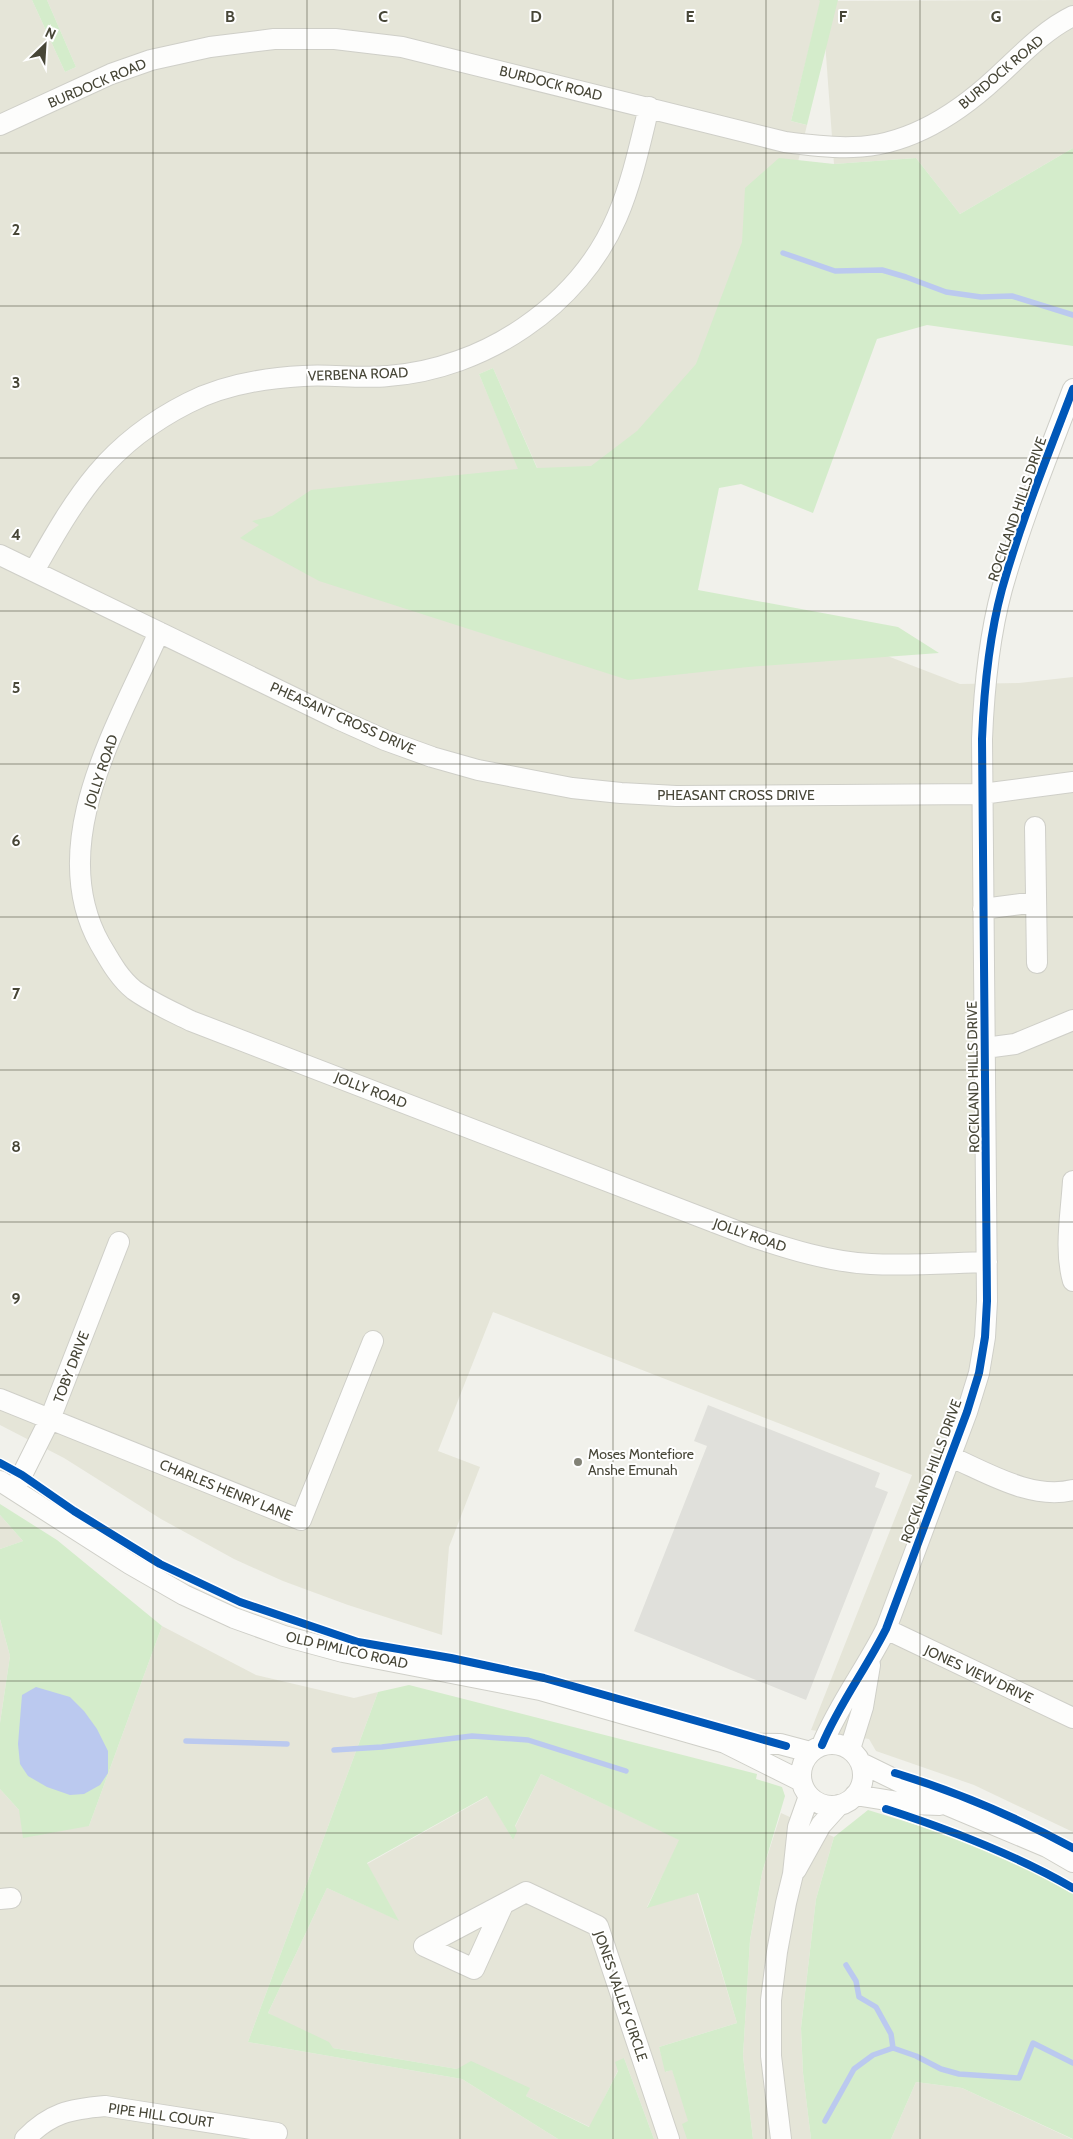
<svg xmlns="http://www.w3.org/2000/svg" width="1073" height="2139" font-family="Cabin,sans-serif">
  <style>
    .residential { fill: #e5e5d8 }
    .green { fill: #d4eccb }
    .parking { fill: #e0e0db }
    .water { fill: #bbc9ef }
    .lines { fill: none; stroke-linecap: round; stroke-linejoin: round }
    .stream { stroke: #bbc9ef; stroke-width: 5.5 }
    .minor-casing { stroke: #cfcfc8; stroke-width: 22 }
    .minor { stroke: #fdfdfc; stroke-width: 20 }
    .cycleway-casing { stroke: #fff; stroke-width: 11 }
    .cycleway { stroke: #0057b8; stroke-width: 8 }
    .grid { fill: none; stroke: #474637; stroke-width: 1; stroke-opacity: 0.55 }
    .poi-dot { fill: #828276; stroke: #fff; stroke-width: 2 }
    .labels { text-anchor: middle; stroke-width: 4; stroke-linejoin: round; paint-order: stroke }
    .street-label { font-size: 14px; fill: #474637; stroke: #fff }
    .poi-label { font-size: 14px; fill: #474637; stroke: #fff; text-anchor: start }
    .grid-label { font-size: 16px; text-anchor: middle; font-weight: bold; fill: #474637; stroke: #fff; stroke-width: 4; stroke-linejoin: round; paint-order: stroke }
  </style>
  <rect width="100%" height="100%" fill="#f1f1eb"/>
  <path class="residential" d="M 0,0 L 32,0 L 65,72 L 76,67 L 47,0 L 821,0 L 791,121 L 807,125 L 797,166 L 726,377 L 555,508 L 493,368 L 479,374 L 537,513 L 433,533 L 846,640 L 960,684 L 1019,683 L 1073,677 L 1073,1832 L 974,1785 L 876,1751 L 869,1739 L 811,1730 L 912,1475 L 493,1312 L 438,1451 L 480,1467 L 449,1547 L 442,1635 L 348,1605 L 283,1581 L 234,1559 L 161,1519 L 64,1458 L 0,1425 Z
    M 1073,0 L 1073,148 L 960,214 L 916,158 L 834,164 L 822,1 Z
    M 0,1515 L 23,1541 L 0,1549 Z
    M 0,1619 L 10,1656 L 0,1723 Z
    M 162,1626 L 256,1675 L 354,1698 L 378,1692 L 248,2042 L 462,2079 L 558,2139 L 0,2139 L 0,1789 L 19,1810 L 89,1826 Z
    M 541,1774 L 680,1840 L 647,1907 L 697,1893 L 737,2023 L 659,2047 L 666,2072 L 672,2069 L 689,2121 L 687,2139 L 654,2139 L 624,2058 L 590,2127 L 526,2096 L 529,2088 L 457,2069 L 333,2048 L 268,2013 L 327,1888 L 398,1920 L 367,1864 L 488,1796 L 513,1840 L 515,1827 Z
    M 781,1813 L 834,1837 L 816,1899 L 801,2028 L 803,2073 L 811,2139 L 753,2139 L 743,2056 L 750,1940 L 762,1873 Z
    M 916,2082 L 962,2088 L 1072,2139 L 891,2139 Z"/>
  <path class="green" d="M 32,0 L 47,0 L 76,67 L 65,72 Z
    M 819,0 L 838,0 L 807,125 L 791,121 L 820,1 Z
    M 1073,148 L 1073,346 L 927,325 L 877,339 L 813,513 L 741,484 L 719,488 L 698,590 L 898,627 L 939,653 L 748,667 L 628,680 L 319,581 L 240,538 L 259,525 L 252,521 L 272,516 L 311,490 L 518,469 L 479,374 L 493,368 L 537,468 L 591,466 L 637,431 L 696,364 L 742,242 L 745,188 L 779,158 L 834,164 L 916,158 L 960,214 Z
    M 0,1504 L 57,1540 L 162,1626 L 89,1826 L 23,1838 L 19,1810 L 0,1789 L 0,1723 L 10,1656 L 0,1619 L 0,1549 L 23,1541 L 0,1515 Z
    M 409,1685 L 757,1774 L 756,1779 L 782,1787 L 785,1796 L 762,1873 L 750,1940 L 743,2056 L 753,2139 L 687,2139 L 682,2124 L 688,2121 L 672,2070 L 665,2072 L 659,2047 L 737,2023 L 698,1893 L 647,1908 L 679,1840 L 541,1774 L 515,1826 L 517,1831 L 513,1840 L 487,1796 L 367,1863 L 399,1921 L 327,1888 L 268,2013 L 329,2042 L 333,2048 L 457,2069 L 471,2061 L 530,2088 L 526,2096 L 589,2127 L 618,2071 L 615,2062 L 624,2058 L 654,2139 L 558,2139 L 462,2079 L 248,2042 L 378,1692 Z
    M 868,1810 L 946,1834 L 1011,1859 L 1073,1894 L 1073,2139 L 962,2088 L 916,2082 L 891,2139 L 811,2139 L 803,2073 L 801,2028 L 816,1899 L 834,1837 Z"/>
  <path class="parking" d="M 708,1405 L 880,1473 L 875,1487 L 888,1492 L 806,1700 L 634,1631 L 707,1446 L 694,1441 Z"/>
  <path class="water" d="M 36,1687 L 70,1697 L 84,1711 L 97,1729 L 108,1751 L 108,1773 L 100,1785 L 84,1794 L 70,1795 L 47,1787 L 28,1776 L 20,1764 L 18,1744 L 22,1695 Z"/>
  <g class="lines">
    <path class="stream" d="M 783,253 L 835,271 L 882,270 L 906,277 L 946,292 L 981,297 L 1012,296 L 1073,315
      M 186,1741 L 287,1744
      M 334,1750 L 382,1747 L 472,1736 L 528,1740 L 626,1771
      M 846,1965 L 856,1981 L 859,1997 L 876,2007 L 891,2034 L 893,2048
      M 825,2121 L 854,2069 L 873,2055 L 893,2048 L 916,2056 L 941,2069 L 959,2074 L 1019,2078 L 1033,2043 L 1073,2063"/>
    <defs>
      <path id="minor" d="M 0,125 L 111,74 L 151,60 L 210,47 L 274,39 L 335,39 L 402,47 L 785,142 C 807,145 830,148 853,147 C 908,146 957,114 996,78 C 1020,56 1044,30 1073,16
        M 0,555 L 338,719 L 385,740 L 432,757 L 478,770 L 572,788 L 621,793 L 676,796 L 982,794 L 1073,782
        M 34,571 C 77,495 107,444 188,403 C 223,385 265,378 303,376 C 331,374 360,379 388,376 C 484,369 579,306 617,217 C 632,182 640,144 649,107
        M 159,632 C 118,725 44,844 100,944 C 110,961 119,978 134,990 C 152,1003 171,1011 191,1021 L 750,1236 C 789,1249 830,1262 871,1264 C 909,1266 948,1263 987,1262
        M 1035,827 L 1037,963
        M 983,909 L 1036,902
        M 985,1048 L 1015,1044 L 1073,1020
        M 1073,1181 C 1071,1214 1064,1250 1073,1281
        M 0,1399 L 301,1520 L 373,1341
        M 951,1457 C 988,1473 1031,1500 1073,1490
        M 0,1481 L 130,1564 L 184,1595 L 234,1618 L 284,1636 L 343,1652 L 540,1690 L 725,1743 L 801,1781
        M 15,1489 L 50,1419 L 119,1242
        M 886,1629 L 1073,1718
        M 727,1743 L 780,1744 L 810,1752
        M801 1775a31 31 0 1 1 62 0a31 31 0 1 1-62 0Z
        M 822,1745 C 839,1704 866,1669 886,1629 L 967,1412 L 979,1373 L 985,1337 L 987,1301 L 982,739 C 984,689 989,637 1002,589 C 1021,521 1048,455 1073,389
        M 850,1749 L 863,1707 L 870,1665
        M 861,1763 L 947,1805 L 1047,1847 L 1073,1862
        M 855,1795 L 911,1804 L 940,1805
        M 796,1870 L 821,1825 L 839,1805
        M 0,1899 L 11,1898
        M 503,1905 L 474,1969 L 424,1946 L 526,1892 L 598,1926 L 669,2139
        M 25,2139 C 50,2113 70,2109 105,2106 L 277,2133
        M 781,2139 L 771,2056 L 771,2000 L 777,1952 L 786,1903 L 793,1874 L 798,1827 L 809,1796"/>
    </defs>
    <use href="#minor" class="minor-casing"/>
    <use href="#minor" class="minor"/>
    <defs>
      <path id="cycleway" d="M 0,1463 L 22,1475 L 74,1511 L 160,1564 L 240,1602 L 358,1642 L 451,1658 L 544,1678 L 786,1746
        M 822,1745 C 839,1704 866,1669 886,1629 L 967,1412 L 979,1373 L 985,1337 L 987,1301 L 982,739 C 984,689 989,637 1002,589 C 1021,521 1048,455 1073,389
        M 895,1773 C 957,1792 1016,1817 1073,1848
        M 886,1809 C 951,1830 1014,1854 1073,1888"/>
    </defs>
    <use href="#cycleway" class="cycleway-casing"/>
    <use href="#cycleway" class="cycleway"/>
  </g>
  <path class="grid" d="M 153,0 L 153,2139M 307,0 L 307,2139M 460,0 L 460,2139M 613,0 L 613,2139M 766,0 L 766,2139M 920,0 L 920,2139M 0,153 L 1073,153M 0,306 L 1073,306M 0,458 L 1073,458M 0,611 L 1073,611M 0,764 L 1073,764M 0,917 L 1073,917M 0,1070 L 1073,1070M 0,1222 L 1073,1222M 0,1375 L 1073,1375M 0,1528 L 1073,1528M 0,1681 L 1073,1681M 0,1833 L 1073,1833M 0,1986 L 1073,1986"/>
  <circle class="poi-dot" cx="578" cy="1462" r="5"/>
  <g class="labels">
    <g class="street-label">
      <text transform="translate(1001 72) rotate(-40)" y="5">BURDOCK ROAD</text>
      <text transform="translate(97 83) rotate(-23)" y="5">BURDOCK ROAD</text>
      <text transform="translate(551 83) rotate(14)" y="5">BURDOCK ROAD</text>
      <text transform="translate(358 374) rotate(-2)" y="5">VERBENA ROAD</text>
      <text transform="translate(1017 509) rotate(-71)" y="5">ROCKLAND HILLS DRIVE</text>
      <text transform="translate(343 718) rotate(24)" y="5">PHEASANT CROSS DRIVE</text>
      <text transform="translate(101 771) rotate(-71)" y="5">JOLLY ROAD</text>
      <text x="736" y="800">PHEASANT CROSS DRIVE</text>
      <text transform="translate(973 1077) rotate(-91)" y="5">ROCKLAND HILLS DRIVE</text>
      <text transform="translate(371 1090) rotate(21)" y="5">JOLLY ROAD</text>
      <text transform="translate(750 1235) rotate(19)" y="5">JOLLY ROAD</text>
      <text transform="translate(71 1367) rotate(-69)" y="5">TOBY DRIVE</text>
      <text transform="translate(931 1471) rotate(-70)" y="5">ROCKLAND HILLS DRIVE</text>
      <text transform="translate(226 1490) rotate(22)" y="5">CHARLES HENRY LANE</text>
      <text transform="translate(347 1650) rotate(13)" y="5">OLD PIMLICO ROAD</text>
      <text transform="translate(979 1674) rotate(25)" y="5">JONES VIEW DRIVE</text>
      <text transform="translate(621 1996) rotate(71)" y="5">JONES VALLEY CIRCLE</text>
      <text transform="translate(161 2115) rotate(8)" y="5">PIPE HILL COURT</text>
    </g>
    <g class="poi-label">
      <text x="588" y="1459">Moses Montefiore<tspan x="588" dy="16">Anshe Emunah</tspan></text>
    </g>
  </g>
  <g class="grid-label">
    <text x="230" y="22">B</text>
    <text x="383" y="22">C</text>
    <text x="536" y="22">D</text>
    <text x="690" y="22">E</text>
    <text x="843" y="22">F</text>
    <text x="996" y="22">G</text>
    <text x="16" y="235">2</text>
    <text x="16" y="388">3</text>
    <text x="16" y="540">4</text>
    <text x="16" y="693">5</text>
    <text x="16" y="846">6</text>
    <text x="16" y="999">7</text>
    <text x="16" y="1152">8</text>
    <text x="16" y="1304">9</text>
  </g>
  <g transform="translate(45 45) rotate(25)" stroke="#ffffff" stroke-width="4" paint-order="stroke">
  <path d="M0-4L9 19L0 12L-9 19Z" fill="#474637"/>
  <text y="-8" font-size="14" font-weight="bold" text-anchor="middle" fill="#474637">N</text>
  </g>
</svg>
